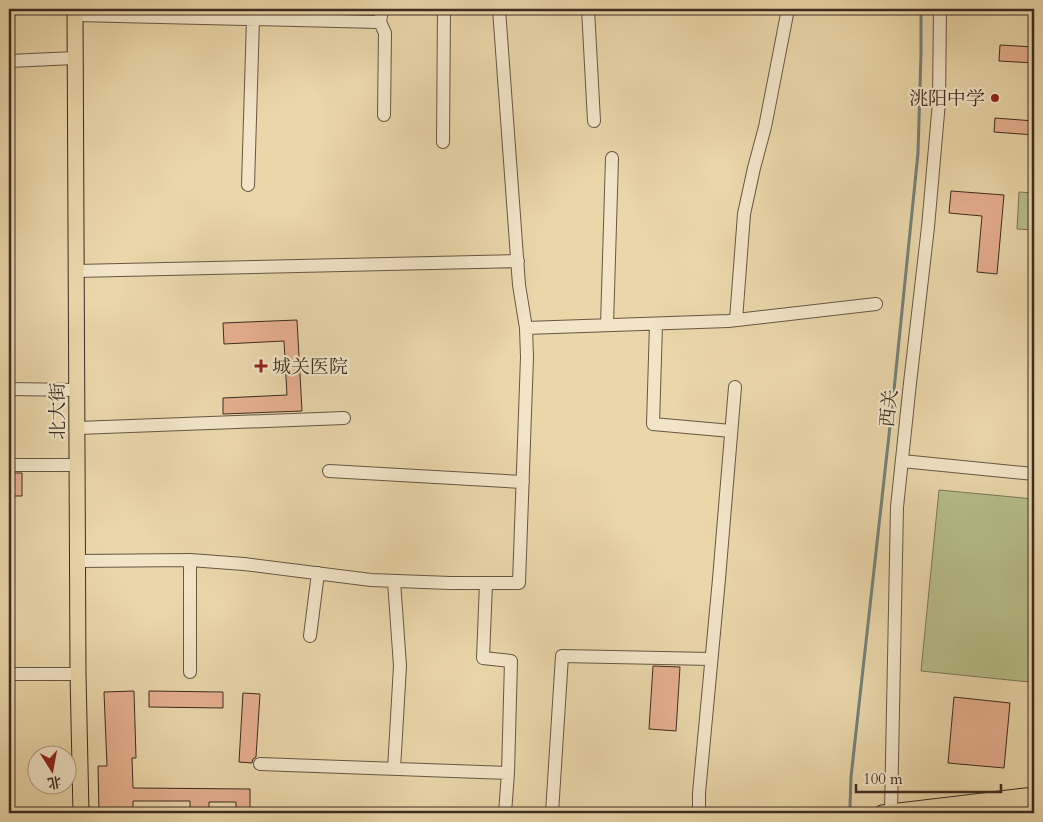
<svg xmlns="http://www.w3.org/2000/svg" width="1043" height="822" font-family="Cardo,'Noto Serif SC',serif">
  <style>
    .green { fill: #b6be89; stroke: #797656 }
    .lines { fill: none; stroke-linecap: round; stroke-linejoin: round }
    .stream { stroke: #748078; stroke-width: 3 }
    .building { fill: #e6af8f; stroke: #3c2d22 }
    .minor-casing { stroke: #675744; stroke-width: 14 }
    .major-casing { stroke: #3c2d22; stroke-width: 17 }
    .minor { stroke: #f1e4c7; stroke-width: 12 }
    .major { stroke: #e9d6a9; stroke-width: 15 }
    .poi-dot { fill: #8f2418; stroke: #f1e4c7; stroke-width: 2 }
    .labels { text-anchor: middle; stroke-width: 4.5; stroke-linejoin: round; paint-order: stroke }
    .poi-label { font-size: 19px; fill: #3c2d22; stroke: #f1e4c7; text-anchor: end }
    .street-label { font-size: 19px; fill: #3c2d22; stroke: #f1e4c7 }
  </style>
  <rect width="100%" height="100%" fill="#e9d6a9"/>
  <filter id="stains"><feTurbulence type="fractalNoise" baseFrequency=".004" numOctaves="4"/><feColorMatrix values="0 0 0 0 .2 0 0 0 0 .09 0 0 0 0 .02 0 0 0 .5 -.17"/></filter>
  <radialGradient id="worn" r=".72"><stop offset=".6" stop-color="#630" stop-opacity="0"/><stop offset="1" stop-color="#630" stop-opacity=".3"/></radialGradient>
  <path class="green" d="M 1019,192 L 1034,193 L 1034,230 L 1017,229 Z
    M 939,490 L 1034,499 L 1034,631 L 1029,682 L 921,671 Z"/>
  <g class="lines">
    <path class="stream" d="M 850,807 L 851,777 L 894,390 L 918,153 L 921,54 L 921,9"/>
  </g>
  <path class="building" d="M 1000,45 L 1034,47 L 1034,63 L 999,61 Z
    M 995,118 L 1034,121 L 1034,135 L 994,132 Z
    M 951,191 L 1004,195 L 997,274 L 977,272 L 982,216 L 949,213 Z
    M 297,320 L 302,411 L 223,414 L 223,398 L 287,395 L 284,341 L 224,344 L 223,323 Z
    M 9,473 L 22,473 L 22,496 L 9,496 Z
    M 653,666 L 680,667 L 676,731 L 649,729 Z
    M 134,691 L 136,758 L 132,758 L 133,788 L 250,789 L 250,808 L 236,808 L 236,802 L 209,802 L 209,810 L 190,810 L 190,801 L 133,801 L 133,813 L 99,813 L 98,766 L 107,766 L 104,692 Z
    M 149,691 L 223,692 L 223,708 L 149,707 Z
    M 243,693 L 260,694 L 256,757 L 253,759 L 252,763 L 239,762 Z
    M 954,697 L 1010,703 L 1004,768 L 948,763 Z"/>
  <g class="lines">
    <defs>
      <path id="minor" d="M 588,9 L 594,121
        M 75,15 L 380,22 L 382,9
        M 380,22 L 385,33 L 384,115
        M 9,61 L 75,58
        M 443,142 L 444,9
        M 248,185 L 253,19
        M 76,271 L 518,261
        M 736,320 L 744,214 L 754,168 L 765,127 L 788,9
        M 656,324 L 653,424 L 731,431
        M 607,325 L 612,158
        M 526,328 L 728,321 L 876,304
        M 9,389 L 77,390
        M 78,428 L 344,418
        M 902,461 L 1034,474
        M 9,465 L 78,465
        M 329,471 L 523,482
        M 190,560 L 190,672
        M 78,561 L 190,560 L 244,564 L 371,580 L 450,583 L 519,583 L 527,357 L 526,328 L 519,285 L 499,9
        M 486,583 L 483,658 L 511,661 L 508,773 L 505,813
        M 310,636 L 318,573
        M 9,674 L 78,674
        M 260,764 L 508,773
        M 394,769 L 400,666 L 394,581
        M 891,812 L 897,507 L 910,383 L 928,227 L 939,102 L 940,9
        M 552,813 L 562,656 L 711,659
        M 699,813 L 699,793 L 719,579 L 735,387"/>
      <path id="major" d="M 75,9 L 78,674 L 81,813
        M 882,813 L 1034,795
        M 988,813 L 1034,808"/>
    </defs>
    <use href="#minor" class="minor-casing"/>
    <use href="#major" class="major-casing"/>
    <use href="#minor" class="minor"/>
    <use href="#major" class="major"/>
  </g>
  <g class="poi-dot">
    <circle cx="995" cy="98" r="5"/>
    <path d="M258.5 358.5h5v5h5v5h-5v5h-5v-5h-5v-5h5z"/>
  </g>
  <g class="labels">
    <g class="poi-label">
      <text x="985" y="105">洮阳中学</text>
      <text x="272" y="373" text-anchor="start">城关医院</text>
    </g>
    <g class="street-label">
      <text transform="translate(888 408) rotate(-84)" y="7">西关</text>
      <text transform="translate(57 411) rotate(-90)" y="7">北大街</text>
    </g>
  </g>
  <rect width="1043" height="822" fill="none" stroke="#e9d6a9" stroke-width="30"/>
  <rect x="10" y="10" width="1023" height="802" fill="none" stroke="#3c2d22" stroke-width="2.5"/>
  <rect x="15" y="15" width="1013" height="792" fill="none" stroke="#3c2d22"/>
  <g transform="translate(52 770) rotate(169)"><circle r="24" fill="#f1e4c7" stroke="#a99b85"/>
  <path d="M0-4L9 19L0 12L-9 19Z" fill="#8f2418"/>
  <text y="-8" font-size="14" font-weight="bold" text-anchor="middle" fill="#3c2d22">北</text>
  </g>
  <path d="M856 784v8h145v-8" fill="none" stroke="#3c2d22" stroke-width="2.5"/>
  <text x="863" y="784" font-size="15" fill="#3c2d22" stroke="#f1e4c7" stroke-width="4" paint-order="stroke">100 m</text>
  <rect width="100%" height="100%" filter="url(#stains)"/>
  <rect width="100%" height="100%" fill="url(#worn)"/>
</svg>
